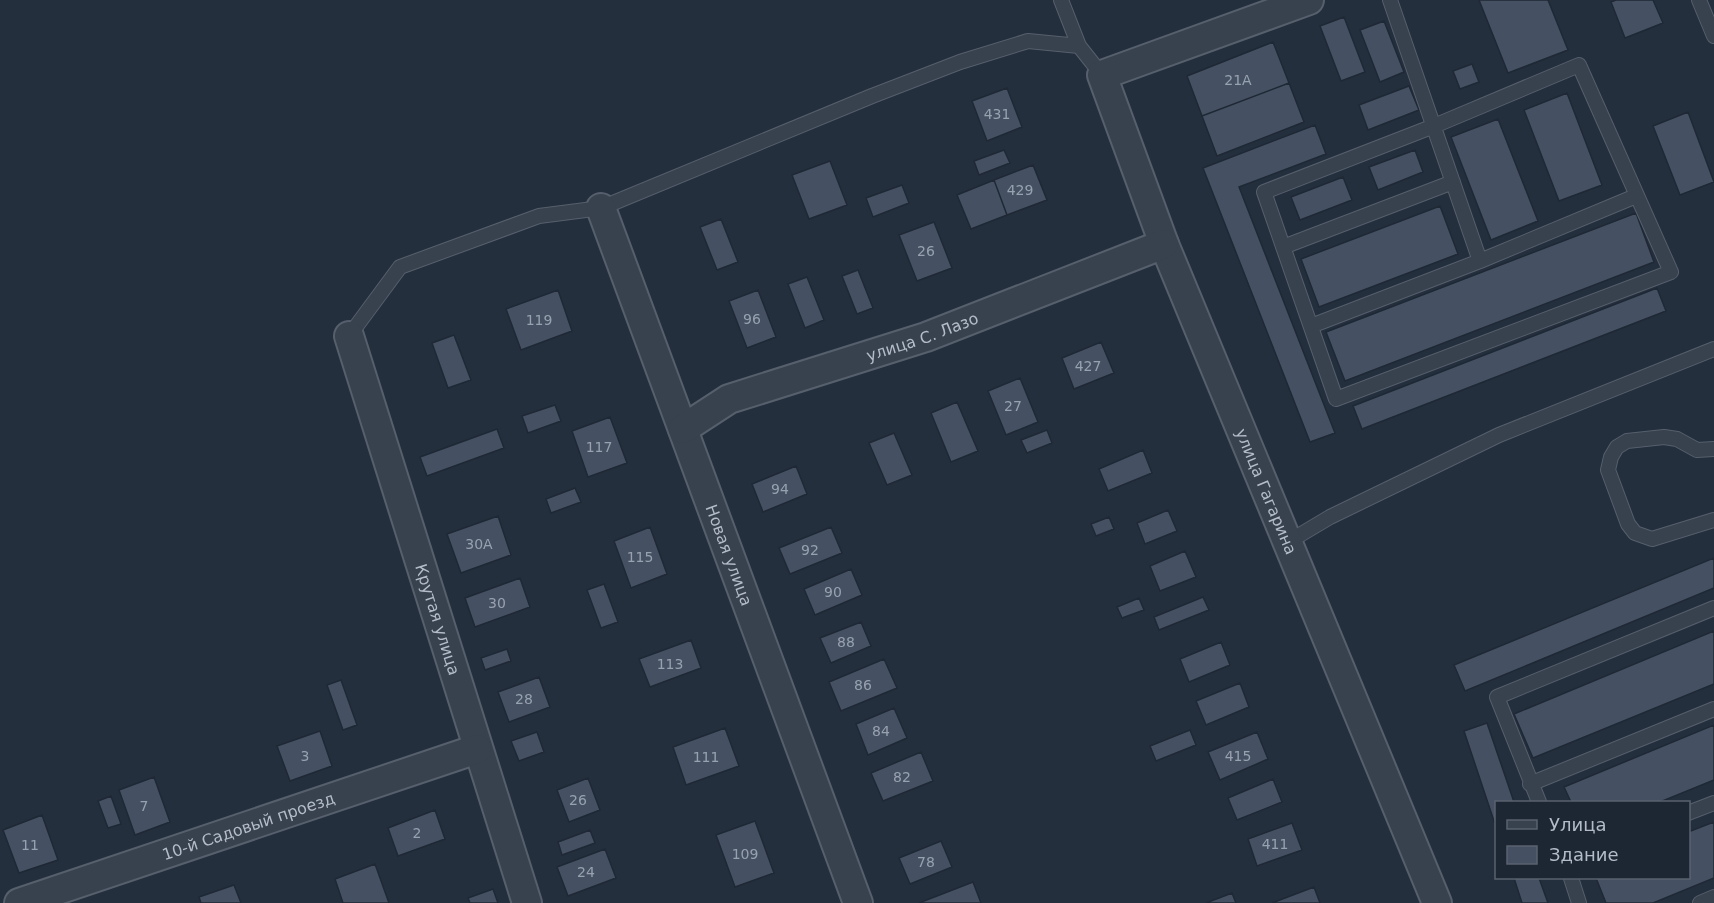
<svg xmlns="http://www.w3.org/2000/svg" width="1714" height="903" font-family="'DejaVu Sans',sans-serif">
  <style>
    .building { fill: #455162; stroke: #1f2835; stroke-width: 1.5 }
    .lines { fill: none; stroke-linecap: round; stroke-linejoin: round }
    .lane-casing { stroke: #565f6c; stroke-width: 16 }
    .street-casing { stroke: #565f6c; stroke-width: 32 }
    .lane { stroke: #38414e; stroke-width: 14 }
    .street { stroke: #38414e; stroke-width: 28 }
    .labels { text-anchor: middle; stroke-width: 6; stroke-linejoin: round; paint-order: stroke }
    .number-label { font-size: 14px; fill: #98a1af }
    .street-label { font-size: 16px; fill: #b4bcc9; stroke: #1d2633 }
  </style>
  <rect width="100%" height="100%" fill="#242f3e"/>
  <path class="building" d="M 1479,0 L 1548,0 L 1568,50 L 1508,73 Z
    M 1616,0 L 1653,0 L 1663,23 L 1625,38 L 1611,2 Z
    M 1344,17 L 1365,72 L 1341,81 L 1320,26 Z
    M 1384,21 L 1404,72 L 1380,82 L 1360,30 Z
    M 1273,42 L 1289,83 L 1202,116 L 1187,76 Z
    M 1472,64 L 1479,82 L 1460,89 L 1453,71 Z
    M 1289,83 L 1304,122 L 1217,156 L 1202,116 Z
    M 1409,86 L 1419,110 L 1368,130 L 1359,105 Z
    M 1007,88 L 1022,127 L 987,141 L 972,101 Z
    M 1567,93 L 1602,185 L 1559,201 L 1524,110 Z
    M 1688,112 L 1714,182 L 1680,195 L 1653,126 Z
    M 1498,119 L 1538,221 L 1491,240 L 1451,137 Z
    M 1315,125 L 1326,154 L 1239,187 L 1335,433 L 1310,442 L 1203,168 Z
    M 1004,150 L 1010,163 L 979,175 L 974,161 Z
    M 1415,150 L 1423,172 L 1378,190 L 1369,167 Z
    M 830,161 L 847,205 L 809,219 L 792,175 Z
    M 1033,165 L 1047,200 L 1007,215 L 994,180 Z
    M 1343,177 L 1352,200 L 1300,220 L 1291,197 Z
    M 994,180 L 1007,215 L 971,229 L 957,195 Z
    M 902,185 L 909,203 L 873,217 L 866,198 Z
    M 1440,206 L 1458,254 L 1319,307 L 1301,259 Z
    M 1636,213 L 1654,262 L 1345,381 L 1326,332 Z
    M 721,219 L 738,262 L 717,270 L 700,227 Z
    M 934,222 L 952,268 L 917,281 L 899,235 Z
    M 858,270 L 873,308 L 857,314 L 842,276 Z
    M 807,277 L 824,320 L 805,328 L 788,284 Z
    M 1657,288 L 1666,311 L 1362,429 L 1353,406 Z
    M 558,290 L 572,331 L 521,350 L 506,309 Z
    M 758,290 L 776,337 L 747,348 L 729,301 Z
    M 454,335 L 471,380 L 448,388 L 432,343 Z
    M 1101,342 L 1114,373 L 1074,389 L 1062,358 Z
    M 1020,378 L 1038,422 L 1006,435 L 988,391 Z
    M 957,402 L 978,451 L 951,462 L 931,413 Z
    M 555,405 L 561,421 L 528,433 L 522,416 Z
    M 610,417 L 627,463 L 588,477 L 572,431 Z
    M 497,429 L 504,448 L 427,476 L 420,457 Z
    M 1047,430 L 1052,443 L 1027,453 L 1021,440 Z
    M 894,433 L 912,475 L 887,485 L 869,443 Z
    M 1143,450 L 1152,473 L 1108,491 L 1099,469 Z
    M 796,466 L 807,494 L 763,512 L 752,484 Z
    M 575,488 L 581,502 L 551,513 L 546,499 Z
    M 1168,510 L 1177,531 L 1145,544 L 1137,523 Z
    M 498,516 L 511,555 L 461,573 L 447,534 Z
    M 1109,517 L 1114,529 L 1096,536 L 1091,524 Z
    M 650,527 L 667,574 L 631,588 L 614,541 Z
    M 831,527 L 842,553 L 790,574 L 779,548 Z
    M 1185,551 L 1196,577 L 1160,591 L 1150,566 Z
    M 1714,558 L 1714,588 L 1465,691 L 1454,665 Z
    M 851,569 L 862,595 L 815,615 L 804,589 Z
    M 520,578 L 530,607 L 475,627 L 465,598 Z
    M 604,584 L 618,622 L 601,628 L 587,590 Z
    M 1203,597 L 1209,610 L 1159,630 L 1154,617 Z
    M 1139,598 L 1144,610 L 1122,618 L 1117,607 Z
    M 861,622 L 871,646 L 831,663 L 820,638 Z
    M 1714,631 L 1714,684 L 1533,758 L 1514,714 Z
    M 691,640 L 701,668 L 650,687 L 639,659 Z
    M 1221,642 L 1230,665 L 1189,682 L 1180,659 Z
    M 507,649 L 511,661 L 485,670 L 481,658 Z
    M 884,659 L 897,688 L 841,711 L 829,682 Z
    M 539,677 L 550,707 L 509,722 L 498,692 Z
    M 341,680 L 357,725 L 343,730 L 327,685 Z
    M 1240,683 L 1249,707 L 1206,725 L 1196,701 Z
    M 894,708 L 907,738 L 868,755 L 856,724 Z
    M 1487,723 L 1514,802 L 1496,802 L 1496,827 L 1464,731 Z
    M 1714,725 L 1714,780 L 1660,802 L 1571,802 L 1564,787 Z
    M 725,728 L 739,766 L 686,785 L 673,747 Z
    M 1190,730 L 1196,745 L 1156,761 L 1150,746 Z
    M 320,731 L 332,766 L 290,781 L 277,746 Z
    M 537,732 L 544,752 L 519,761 L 511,741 Z
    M 1257,732 L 1268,759 L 1220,780 L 1208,752 Z
    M 921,752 L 933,781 L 883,801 L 871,773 Z
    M 154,777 L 170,822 L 135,835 L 119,790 Z
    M 588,778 L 600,810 L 569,822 L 557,790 Z
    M 1273,779 L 1282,802 L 1237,820 L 1228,798 Z
    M 111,796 L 121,824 L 108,828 L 98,801 Z
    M 435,810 L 445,839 L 398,856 L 388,828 Z
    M 42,815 L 58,860 L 19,873 L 3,830 Z
    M 755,821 L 774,873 L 735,887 L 716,835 Z
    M 1714,822 L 1714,878 L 1653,903 L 1606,903 L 1596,878 L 1688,878 L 1688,832 Z
    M 1292,823 L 1302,850 L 1257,866 L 1248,839 Z
    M 590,830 L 595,843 L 562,855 L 558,842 Z
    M 941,841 L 952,867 L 910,884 L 899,858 Z
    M 605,849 L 616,878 L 568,896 L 557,867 Z
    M 375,864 L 389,903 L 343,903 L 335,879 Z
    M 1514,878 L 1539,878 L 1548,903 L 1522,903 Z
    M 973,882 L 981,903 L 919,903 Z
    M 234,885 L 241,903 L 201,903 L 199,897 Z
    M 1314,887 L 1320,903 L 1272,903 Z
    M 493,889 L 498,903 L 470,903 L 468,898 Z
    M 1232,893 L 1236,903 L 1206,903 Z"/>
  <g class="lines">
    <defs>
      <path id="lane" d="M 1061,0 L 1079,46
        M 1390,0 L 1480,261
        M 1699,0 L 1714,36
        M 1579,65 L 1671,272 L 1336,399 L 1264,192 L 1434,126 Z
        M 1283,247 L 1453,182
        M 1311,326 L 1480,261 L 1636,196
        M 349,336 L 400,267 L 539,216 L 601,208 L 872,96 L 960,62 L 1028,41 L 1079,46 L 1102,75
        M 1714,449 L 1697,450 L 1677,439 L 1664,437 L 1627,441 L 1617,447 L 1611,457 L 1608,470 L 1628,524 L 1635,533 L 1652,539 L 1714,520
        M 1288,542 L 1330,517 L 1499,435 L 1714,349
        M 1530,784 L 1714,709
        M 1539,802 L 1497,697 L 1714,608
        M 1688,813 L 1714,803
        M 1571,878 L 1579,903
        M 1700,903 L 1714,897"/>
      <g id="street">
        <path id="s1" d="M 1309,0 L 1102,75 L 1164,244 L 1437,903"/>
        <path id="s2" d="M 601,208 L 858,903"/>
        <path id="s3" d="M 349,336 L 527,903"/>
        <path id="s4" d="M 683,429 L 729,399 L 926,337 L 1164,244"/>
        <path id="s5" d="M 19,903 L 477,749"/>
      </g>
    </defs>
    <use href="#lane" class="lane-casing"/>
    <use href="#street" class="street-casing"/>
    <use href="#lane" class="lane"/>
    <use href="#street" class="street"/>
  </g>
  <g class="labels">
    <g class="number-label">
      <text x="1238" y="85">21А</text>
      <text x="997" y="119">431</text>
      <text x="1020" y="195">429</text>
      <text x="926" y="256">26</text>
      <text x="752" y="324">96</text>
      <text x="539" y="325">119</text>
      <text x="1088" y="371">427</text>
      <text x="1013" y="411">27</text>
      <text x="599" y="452">117</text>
      <text x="780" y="494">94</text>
      <text x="479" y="549">30А</text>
      <text x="810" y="555">92</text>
      <text x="640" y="562">115</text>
      <text x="833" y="597">90</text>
      <text x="497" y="608">30</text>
      <text x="846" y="647">88</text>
      <text x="670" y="669">113</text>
      <text x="863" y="690">86</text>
      <text x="524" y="704">28</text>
      <text x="881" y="736">84</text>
      <text x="305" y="761">3</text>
      <text x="1238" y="761">415</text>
      <text x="706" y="762">111</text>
      <text x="902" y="782">82</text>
      <text x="578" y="805">26</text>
      <text x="144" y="811">7</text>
      <text x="417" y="838">2</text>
      <text x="1275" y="849">411</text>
      <text x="30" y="850">11</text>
      <text x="745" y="859">109</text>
      <text x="926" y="867">78</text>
      <text x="586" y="877">24</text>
    </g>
    <g class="street-label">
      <text dy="6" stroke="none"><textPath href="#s4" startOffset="258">улица С. Лазо</textPath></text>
      <text dy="6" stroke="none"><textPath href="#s1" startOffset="668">улица Гагарина</textPath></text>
      <text dy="6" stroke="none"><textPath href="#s2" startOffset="370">Новая улица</textPath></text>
      <text dy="6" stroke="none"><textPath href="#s3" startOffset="297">Крутая улица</textPath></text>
      <text dy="6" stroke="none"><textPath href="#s5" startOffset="242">10-й Садовый проезд</textPath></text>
    </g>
  </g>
  <rect x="1495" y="801" width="195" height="78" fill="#1d2633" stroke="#59626f" stroke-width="1.5"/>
  <rect x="1507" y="820" width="30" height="9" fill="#38414e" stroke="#59626f" stroke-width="1.5"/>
  <text x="1549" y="831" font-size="18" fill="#b4bcc9">Улица</text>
  <rect x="1507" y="846" width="30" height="18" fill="#455162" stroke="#59626f" stroke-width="1.5"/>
  <text x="1549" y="861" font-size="18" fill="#b4bcc9">Здание</text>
</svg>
